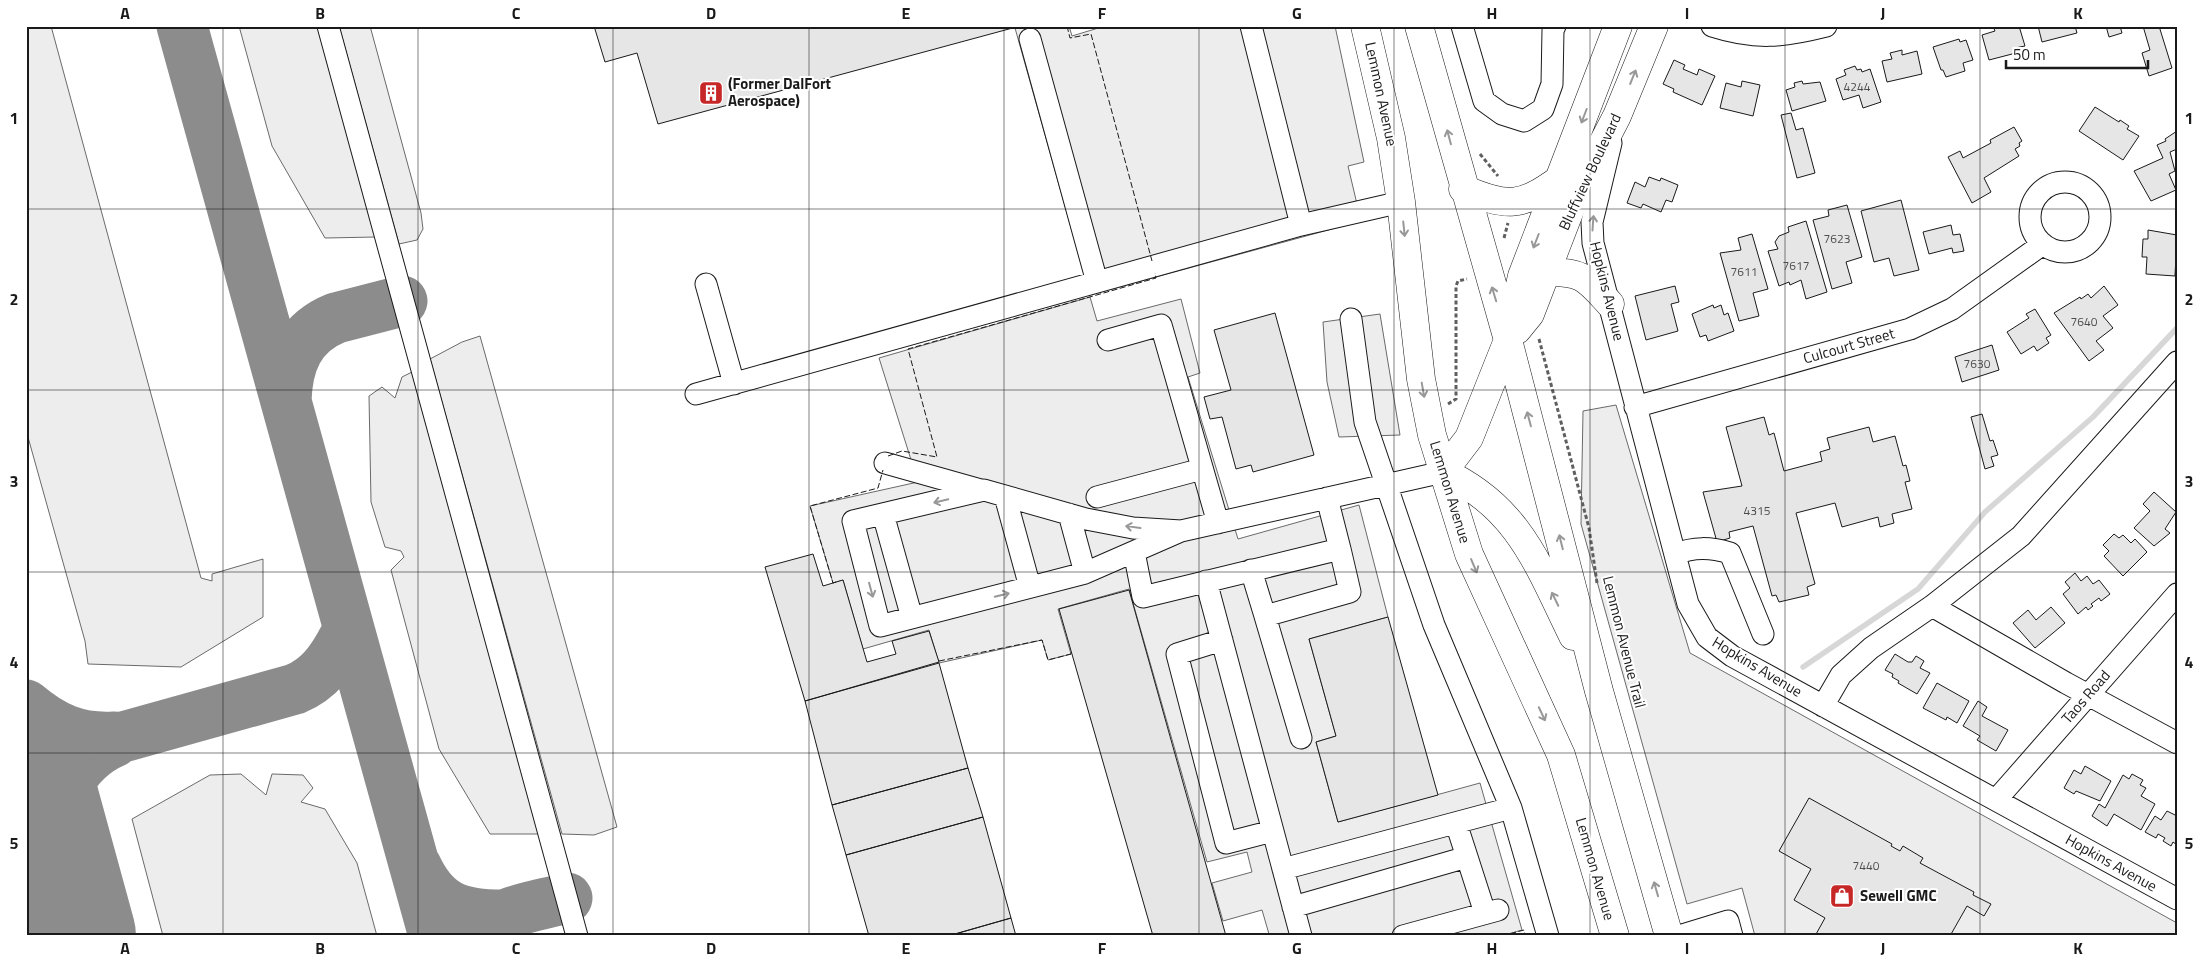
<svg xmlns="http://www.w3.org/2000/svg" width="2203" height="962" font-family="'Titillium Web',sans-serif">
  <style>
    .built { fill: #ededed; stroke: #6a6a6a }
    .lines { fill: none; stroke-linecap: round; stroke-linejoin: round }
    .stream { stroke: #d7d7d7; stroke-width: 5.5 }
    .taxiway { stroke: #8c8c8c; stroke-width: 51 }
    .runway { stroke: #8c8c8c; stroke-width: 128 }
    .building { fill: #e6e6e6; stroke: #1a1a1a }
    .minor-casing { stroke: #1a1a1a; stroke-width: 23 }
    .major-casing { stroke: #1a1a1a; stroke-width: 29 }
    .path { stroke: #5f5f5f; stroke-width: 3; stroke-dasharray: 4 2.5; stroke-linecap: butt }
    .minor { stroke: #fff; stroke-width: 21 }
    .major { stroke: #fff; stroke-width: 28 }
    .fence { stroke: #1a1a1a; stroke-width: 1; stroke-dasharray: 6 2.5; stroke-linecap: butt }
    .oneway { stroke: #989898 }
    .grid { fill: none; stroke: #1a1a1a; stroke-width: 1; stroke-opacity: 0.55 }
    .labels { text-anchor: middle; stroke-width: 4; stroke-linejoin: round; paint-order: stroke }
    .number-label { font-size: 12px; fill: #4d4d4d }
    .poi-label { font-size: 15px; font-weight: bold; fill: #1a1a1a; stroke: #fff; text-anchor: start }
    .street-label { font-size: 15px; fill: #1a1a1a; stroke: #fff }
    .neatline { fill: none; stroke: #1a1a1a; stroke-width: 2 }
    .grid-label { font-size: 16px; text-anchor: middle; font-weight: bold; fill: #1a1a1a }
  </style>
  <rect width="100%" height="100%" fill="#fff"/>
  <path class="built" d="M 26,26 L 51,26 L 201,578 L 212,581 L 212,574 L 263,559 L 263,617 L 181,667 L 88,664 L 85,641 L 26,430 Z
    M 239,26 L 318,26 L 376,237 L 325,238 L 272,146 Z
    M 339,26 L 370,26 L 421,213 L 423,229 L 417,240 L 399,244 Z
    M 1022,26 L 1069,26 L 1072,36 L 1105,26 L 1335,26 L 1364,162 L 1348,166 L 1361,221 L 1090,295 L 1015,28 Z
    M 1090,297 L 1097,321 L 1181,299 L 1200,373 L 1188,377 L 1238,539 L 1359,505 L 1388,617 L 1309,639 L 1336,736 L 1316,742 L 1338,822 L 1480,783 L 1522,930 L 1501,936 L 1267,936 L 1269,934 L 1262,910 L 1223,921 L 1212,883 L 1252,872 L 1247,852 L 1207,862 L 1129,589 L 1058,609 L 1071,654 L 1048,660 L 1042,640 L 939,663 L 929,630 L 863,649 L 843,580 L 833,583 L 810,506 L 918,482 L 879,358 Z
    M 1380,314 L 1400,435 L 1339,437 L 1327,382 L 1323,322 Z
    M 480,336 L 617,827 L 594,835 L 562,834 L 430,359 L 462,342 Z
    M 412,372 L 541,834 L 490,834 L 439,749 L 391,570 L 404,557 L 401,551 L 385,547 L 371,502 L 369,396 L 382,387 L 395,398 L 402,377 Z
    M 1616,405 L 1690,653 L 2177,923 L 2177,936 L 1755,936 L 1742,888 L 1687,904 L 1581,524 L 1583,411 Z
    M 241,774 L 266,795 L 272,774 L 303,775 L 313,788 L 301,802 L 325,809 L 357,863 L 377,936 L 163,936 L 132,819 L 210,775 Z"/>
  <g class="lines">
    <path class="stream" d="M 1803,667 L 1918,589 L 1985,512 L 2093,417 L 2177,328"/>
    <path class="taxiway" d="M 182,26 L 434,936
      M 286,401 C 287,363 299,333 336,318 L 402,301
      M 26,705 C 53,728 78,739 114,737
      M 26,764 L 295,689 C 320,679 333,659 345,636
      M 416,866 C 435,907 459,915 502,915
      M 474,935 C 498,910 534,907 567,898
      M 77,936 C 69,908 58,880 53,851 C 45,809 76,758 114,742"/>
    <path class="runway" d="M 26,768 L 72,936"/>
  </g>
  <path class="building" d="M 594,26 L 1020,26 L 658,124 L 637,53 L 605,62 Z
    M 1993,26 L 2019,26 L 2025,46 L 2015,48 L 2016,53 L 1989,60 L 1982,35 L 1995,31 Z
    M 2038,26 L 2075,26 L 2077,33 L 2042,42 Z
    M 2106,26 L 2120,26 L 2122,33 L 2109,37 Z
    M 2143,26 L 2159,26 L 2172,68 L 2149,76 L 2142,53 L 2150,50 Z
    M 1959,39 L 1960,42 L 1966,40 L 1973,60 L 1963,63 L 1965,71 L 1946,77 L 1943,70 L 1941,70 L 1933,47 Z
    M 1902,50 L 1902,55 L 1917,51 L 1922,74 L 1887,82 L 1882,61 L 1892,59 L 1890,53 Z
    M 1674,60 L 1685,65 L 1683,69 L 1697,75 L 1699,69 L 1715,76 L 1702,105 L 1673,92 L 1674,89 L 1663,84 Z
    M 1855,66 L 1857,70 L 1861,69 L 1862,72 L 1870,69 L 1881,102 L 1863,108 L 1859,95 L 1843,100 L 1836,79 L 1846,75 L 1844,70 Z
    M 1742,81 L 1760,85 L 1753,116 L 1720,108 L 1726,83 L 1741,87 Z
    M 1802,81 L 1803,84 L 1820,82 L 1826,101 L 1792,111 L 1786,90 L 1795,87 L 1794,83 Z
    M 2095,107 L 2119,122 L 2120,120 L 2129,126 L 2127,129 L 2139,136 L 2123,160 L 2079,131 Z
    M 1791,113 L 1796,130 L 1803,128 L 1815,173 L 1797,178 L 1781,115 Z
    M 2014,127 L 2022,141 L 2019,143 L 2020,146 L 2015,149 L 2019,156 L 1984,178 L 1991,192 L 1972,203 L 1948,157 L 1960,151 L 1963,158 L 1991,143 L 1990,140 Z
    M 2177,131 L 2177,149 L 2170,152 L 2175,171 L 2169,174 L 2176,190 L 2151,201 L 2134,171 L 2163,158 L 2157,145 L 2166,141 L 2165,139 Z
    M 1649,177 L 1660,181 L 1661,178 L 1678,185 L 1672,202 L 1666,200 L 1661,212 L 1643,204 L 1641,208 L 1627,203 L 1635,182 L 1645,187 Z
    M 1901,200 L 1919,270 L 1894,276 L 1889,258 L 1874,262 L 1861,211 Z
    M 1847,205 L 1862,257 L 1846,262 L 1852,283 L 1832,289 L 1813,220 L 1829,216 L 1828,210 Z
    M 1806,221 L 1827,292 L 1806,299 L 1801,280 L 1790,285 L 1789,282 L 1779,286 L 1768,251 L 1778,249 L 1775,242 L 1779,236 L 1789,232 L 1788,227 Z
    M 1951,225 L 1953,235 L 1960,234 L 1964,251 L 1953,253 L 1952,248 L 1929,254 L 1923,232 Z
    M 2148,230 L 2177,235 L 2175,276 L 2146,274 L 2147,257 L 2142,257 L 2143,239 L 2148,239 Z
    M 1752,234 L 1768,289 L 1753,293 L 1759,316 L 1739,321 L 1720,253 L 1741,250 L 1738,238 Z
    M 1675,286 L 1679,302 L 1671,304 L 1678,331 L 1646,340 L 1635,296 Z
    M 2104,286 L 2118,305 L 2103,316 L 2113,328 L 2096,341 L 2104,350 L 2089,361 L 2054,313 L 2080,297 L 2081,299 L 2088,294 L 2091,298 Z
    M 1713,305 L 1714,308 L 1721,305 L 1724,315 L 1728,313 L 1734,331 L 1708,341 L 1706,335 L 1700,337 L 1692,314 Z
    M 2035,309 L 2051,335 L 2046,338 L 2049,343 L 2037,351 L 2034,346 L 2021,354 L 2007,332 L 2029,318 L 2026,314 Z
    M 1275,313 L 1314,455 L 1253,472 L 1251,465 L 1236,469 L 1222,417 L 1210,419 L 1204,397 L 1231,390 L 1214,330 Z
    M 1992,345 L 1999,370 L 1962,382 L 1955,357 Z
    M 1982,414 L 1990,441 L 1993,440 L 1998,455 L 1991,457 L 1994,466 L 1985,469 L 1971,417 Z
    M 1764,417 L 1769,435 L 1774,433 L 1784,471 L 1822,461 L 1820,452 L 1830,449 L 1827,438 L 1869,427 L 1873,442 L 1895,436 L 1903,466 L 1906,465 L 1910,481 L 1905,482 L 1912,509 L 1892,514 L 1894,523 L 1880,527 L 1878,517 L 1842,527 L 1835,503 L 1796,513 L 1815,584 L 1807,587 L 1809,595 L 1779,602 L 1776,595 L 1772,596 L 1753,526 L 1729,532 L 1730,538 L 1717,542 L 1703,492 L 1742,486 L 1726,427 Z
    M 2154,492 L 2176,512 L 2165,529 L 2170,533 L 2154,546 L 2134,528 L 2150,511 L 2143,504 Z
    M 2114,534 L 2119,538 L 2123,535 L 2131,543 L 2135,539 L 2147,552 L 2123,576 L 2104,556 L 2109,551 L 2103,545 Z
    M 813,554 L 823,586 L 843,580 L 867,662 L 896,654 L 892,641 L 929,631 L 939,662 L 805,701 L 765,567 Z
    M 2075,573 L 2081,581 L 2087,576 L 2093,584 L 2099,580 L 2110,594 L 2101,601 L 2099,598 L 2091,604 L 2093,606 L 2088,610 L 2086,607 L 2078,614 L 2063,594 L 2070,588 L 2065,582 Z
    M 1129,590 L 1226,936 L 1153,936 L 1059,609 Z
    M 2051,607 L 2065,623 L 2035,648 L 2013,623 L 2028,610 L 2036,620 Z
    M 1388,617 L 1438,795 L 1338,822 L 1316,742 L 1336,736 L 1309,639 Z
    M 1895,654 L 1908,662 L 1912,662 L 1916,656 L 1924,661 L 1920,668 L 1930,673 L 1917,694 L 1898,683 L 1899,681 L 1892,677 L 1893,674 L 1885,670 Z
    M 939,663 L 968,768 L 832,805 L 805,701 Z
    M 1937,683 L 1969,701 L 1957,723 L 1947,717 L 1946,720 L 1923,708 Z
    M 1978,701 L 1987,707 L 1982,716 L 2008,730 L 1996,751 L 1977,740 L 1980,736 L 1963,726 Z
    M 2085,766 L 2111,781 L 2100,801 L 2076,791 L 2074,794 L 2064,788 L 2074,770 L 2081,774 Z
    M 968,768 L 983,817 L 846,855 L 832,805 Z
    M 2132,774 L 2143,780 L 2140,785 L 2146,788 L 2141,796 L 2155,804 L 2141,830 L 2114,814 L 2107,826 L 2092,816 L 2099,804 L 2105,808 L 2123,775 L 2129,779 Z
    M 1809,798 L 1892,844 L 1891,846 L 1900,851 L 1903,846 L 1923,858 L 1920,863 L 1974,892 L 1973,895 L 1991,904 L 1984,916 L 1967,906 L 1950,936 L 1815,936 L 1825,918 L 1794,900 L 1811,869 L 1779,851 Z
    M 2167,811 L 2177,816 L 2177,845 L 2173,842 L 2171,846 L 2163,841 L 2165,838 L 2158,834 L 2156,838 L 2145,832 L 2155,816 L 2161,820 Z
    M 983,817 L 1011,918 L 948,936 L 869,936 L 846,855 Z
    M 1011,918 L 1016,936 L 948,936 Z"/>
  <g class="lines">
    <defs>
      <path id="minor" d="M 328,26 L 577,936
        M 1251,26 L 1301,225 L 1401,202
        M 1462,26 L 1484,101 L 1502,114 L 1524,121 L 1543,109 L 1552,84 L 1553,30 L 1555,26
        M 1712,26 C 1756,40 1782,37 1826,26
        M 1030,39 L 1097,282
        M 1611,143 L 1592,222 L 1593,243 L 1688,604 L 1707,637 L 1732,656 L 2177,899
        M2030 217a35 35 0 1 1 70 0a35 35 0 1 1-70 0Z
        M 706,284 L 734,384
        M 1351,319 L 1365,422 L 1434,625 L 1511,808 L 1548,936
        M 1108,340 L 1161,325 L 1218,523
        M 696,394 L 1301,225
        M 1635,407 L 1910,329 L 1952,309 L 2043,244
        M 885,463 L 981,490
        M 1005,496 L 1030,587
        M 1097,497 L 1202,469
        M 883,514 L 912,618
        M 1069,514 L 1085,573
        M 1181,531 L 1133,528 L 1086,519 L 984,490 L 853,521 L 880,626 L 1085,573 L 1181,531 L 1443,472
        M 1134,552 L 1143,597 L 1340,549 L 1327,498
        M 1675,554 C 1694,547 1710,547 1730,553 L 1763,634
        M 1251,570 L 1265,616 L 1350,592 L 1340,549
        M 1206,581 L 1301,936
        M 1932,606 L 2066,683 L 2177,743
        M 1265,616 L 1301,738
        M 1222,640 L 1177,654 L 1226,843 L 1273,831
        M 1823,706 L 1841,675 L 1871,648 L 1932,606 L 2021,536 L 2177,362
        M 1996,800 L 2177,594
        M 1456,823 L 1467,857
        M 1283,869 L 1511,808
        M 1293,907 L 1467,857 L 1485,913
        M 1403,936 L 1498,910
        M 1679,936 L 1728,921 L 1732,936"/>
      <path id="major" d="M 1365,26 L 1391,138 L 1401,202 L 1421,379 L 1432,435 L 1469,554 L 1561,755 L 1615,936
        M 1419,26 L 1508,340 L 1599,691 L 1669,936
        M 1463,189 C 1508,207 1520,208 1560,179
        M 1546,272 C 1583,271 1587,279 1610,304
        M 1517,330 L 1530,314 L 1575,197 L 1617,116 L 1654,26
        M 1443,472 L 1469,438 L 1508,340 L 1522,276 L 1618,26
        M 1443,472 C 1519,507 1538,565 1573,636"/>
    </defs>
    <use href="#minor" class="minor-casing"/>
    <use href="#major" class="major-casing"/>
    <path class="path" d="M 1480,154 L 1498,176
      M 1504,238 L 1508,223
      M 1539,339 L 1589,528 L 1597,583
      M 1448,404 L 1456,399 L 1456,286 L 1458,281 L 1467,279"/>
    <use href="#minor" class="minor"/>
    <use href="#major" class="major"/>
    <path class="fence" d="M 1067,26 L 1070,38 L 1091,34 L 1152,261
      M 888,456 L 902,451 L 937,457 L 908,349 L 1156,278 L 1155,273
      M 836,582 L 833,583 L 810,506 L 878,488 L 883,470
      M 939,661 L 1042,640 L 1048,660 L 1071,654 L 1070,652
      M 1266,936 L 1267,936
      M 1502,936 L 1524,930 L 1525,936"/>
  </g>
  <defs><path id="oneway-shaft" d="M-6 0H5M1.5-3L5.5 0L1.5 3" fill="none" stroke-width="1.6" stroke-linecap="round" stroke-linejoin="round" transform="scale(1.25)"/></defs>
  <g class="oneway">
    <use href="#oneway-shaft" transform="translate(1633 77) rotate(-68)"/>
    <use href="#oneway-shaft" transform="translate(1584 116) rotate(111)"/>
    <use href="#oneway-shaft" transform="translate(1449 137) rotate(-105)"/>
    <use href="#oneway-shaft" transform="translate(1593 223) rotate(-86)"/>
    <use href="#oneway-shaft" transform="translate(1404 229) rotate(84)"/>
    <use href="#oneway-shaft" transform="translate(1536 241) rotate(111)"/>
    <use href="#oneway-shaft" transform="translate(1494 294) rotate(-107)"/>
    <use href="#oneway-shaft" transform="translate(1423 390) rotate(80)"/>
    <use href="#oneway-shaft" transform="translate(1529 419) rotate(-105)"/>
    <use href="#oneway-shaft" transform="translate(941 501) rotate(167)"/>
    <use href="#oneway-shaft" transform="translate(1133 527) rotate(-172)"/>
    <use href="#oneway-shaft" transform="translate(1561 542) rotate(-104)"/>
    <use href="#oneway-shaft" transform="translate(1474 566) rotate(67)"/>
    <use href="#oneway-shaft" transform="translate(871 590) rotate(75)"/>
    <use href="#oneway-shaft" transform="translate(1002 595) rotate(-14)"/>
    <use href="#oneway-shaft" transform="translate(1555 599) rotate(-116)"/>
    <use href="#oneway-shaft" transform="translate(1542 714) rotate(65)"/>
    <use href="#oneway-shaft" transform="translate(1656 889) rotate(-106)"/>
  </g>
  <path class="grid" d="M 223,26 L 223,936M 418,26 L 418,936M 613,26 L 613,936M 809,26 L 809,936M 1004,26 L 1004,936M 1199,26 L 1199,936M 1394,26 L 1394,936M 1590,26 L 1590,936M 1785,26 L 1785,936M 1980,26 L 1980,936M 26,209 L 2177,209M 26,390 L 2177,390M 26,572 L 2177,572M 26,753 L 2177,753"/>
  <defs>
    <symbol id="building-square" viewBox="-11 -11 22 22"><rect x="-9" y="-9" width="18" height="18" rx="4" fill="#c62828" stroke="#fff"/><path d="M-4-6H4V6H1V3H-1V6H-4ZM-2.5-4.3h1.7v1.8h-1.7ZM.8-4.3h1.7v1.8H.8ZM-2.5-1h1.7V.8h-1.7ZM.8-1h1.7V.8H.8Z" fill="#fff"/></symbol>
    <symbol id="shop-square" viewBox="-11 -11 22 22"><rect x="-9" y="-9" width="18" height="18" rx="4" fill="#c62828" stroke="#fff"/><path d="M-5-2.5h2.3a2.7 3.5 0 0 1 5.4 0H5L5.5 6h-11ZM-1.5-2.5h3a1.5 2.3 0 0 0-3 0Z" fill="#fff"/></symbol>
  </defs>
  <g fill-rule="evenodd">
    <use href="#building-square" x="697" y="79" width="28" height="28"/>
    <use href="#shop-square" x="1828" y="882" width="28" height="28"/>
  </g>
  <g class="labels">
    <g class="number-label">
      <text x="1857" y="91">4244</text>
      <text x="1837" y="243">7623</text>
      <text x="1796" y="270">7617</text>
      <text x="1744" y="276">7611</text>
      <text x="2084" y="326">7640</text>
      <text x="1977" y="368">7630</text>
      <text x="1757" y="515">4315</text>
      <text x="1866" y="870">7440</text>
    </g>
    <g class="poi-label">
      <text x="728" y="89">(Former DalFort<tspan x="728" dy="17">Aerospace)</tspan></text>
      <text x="1860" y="901">Sewell GMC</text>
    </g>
    <g class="street-label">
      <text transform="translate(1381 94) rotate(78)" y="5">Lemmon Avenue</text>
      <text transform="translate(1590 172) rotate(-65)" y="5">Bluffview Boulevard</text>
      <text transform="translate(1607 291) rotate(76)" y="5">Hopkins Avenue</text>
      <text transform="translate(1849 346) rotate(-16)" y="5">Culcourt Street</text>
      <text transform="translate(1450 492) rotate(73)" y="5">Lemmon Avenue</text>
      <text transform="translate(1624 642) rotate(76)" y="5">Lemmon Avenue Trail</text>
      <text transform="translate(1757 667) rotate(31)" y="5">Hopkins Avenue</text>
      <text transform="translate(2086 697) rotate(-49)" y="5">Taos Road</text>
      <text transform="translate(2111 863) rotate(29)" y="5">Hopkins Avenue</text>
      <text transform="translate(1595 869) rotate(74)" y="5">Lemmon Avenue</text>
    </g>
  </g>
  <rect width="2203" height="962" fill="none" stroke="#ffffff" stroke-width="55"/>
  <path d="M2006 60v8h142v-8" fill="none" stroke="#1a1a1a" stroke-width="2.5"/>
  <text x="2013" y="60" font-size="15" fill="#1a1a1a" stroke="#ffffff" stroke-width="4" paint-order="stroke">50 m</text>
  <rect x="28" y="28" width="2148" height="906" class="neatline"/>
  <g class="grid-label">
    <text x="125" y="19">A</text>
    <text x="320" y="19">B</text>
    <text x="516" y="19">C</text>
    <text x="711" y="19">D</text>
    <text x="906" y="19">E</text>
    <text x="1102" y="19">F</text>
    <text x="1297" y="19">G</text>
    <text x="1492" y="19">H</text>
    <text x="1687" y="19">I</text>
    <text x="1883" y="19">J</text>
    <text x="2078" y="19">K</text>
    <text x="14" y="124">1</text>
    <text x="2189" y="124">1</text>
    <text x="14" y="305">2</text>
    <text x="2189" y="305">2</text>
    <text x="14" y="487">3</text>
    <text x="2189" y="487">3</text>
    <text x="14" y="668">4</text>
    <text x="2189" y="668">4</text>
    <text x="14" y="849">5</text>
    <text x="2189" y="849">5</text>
    <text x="125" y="954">A</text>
    <text x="320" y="954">B</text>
    <text x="516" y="954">C</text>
    <text x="711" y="954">D</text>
    <text x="906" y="954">E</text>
    <text x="1102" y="954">F</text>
    <text x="1297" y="954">G</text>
    <text x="1492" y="954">H</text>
    <text x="1687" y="954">I</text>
    <text x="1883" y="954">J</text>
    <text x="2078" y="954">K</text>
  </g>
</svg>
